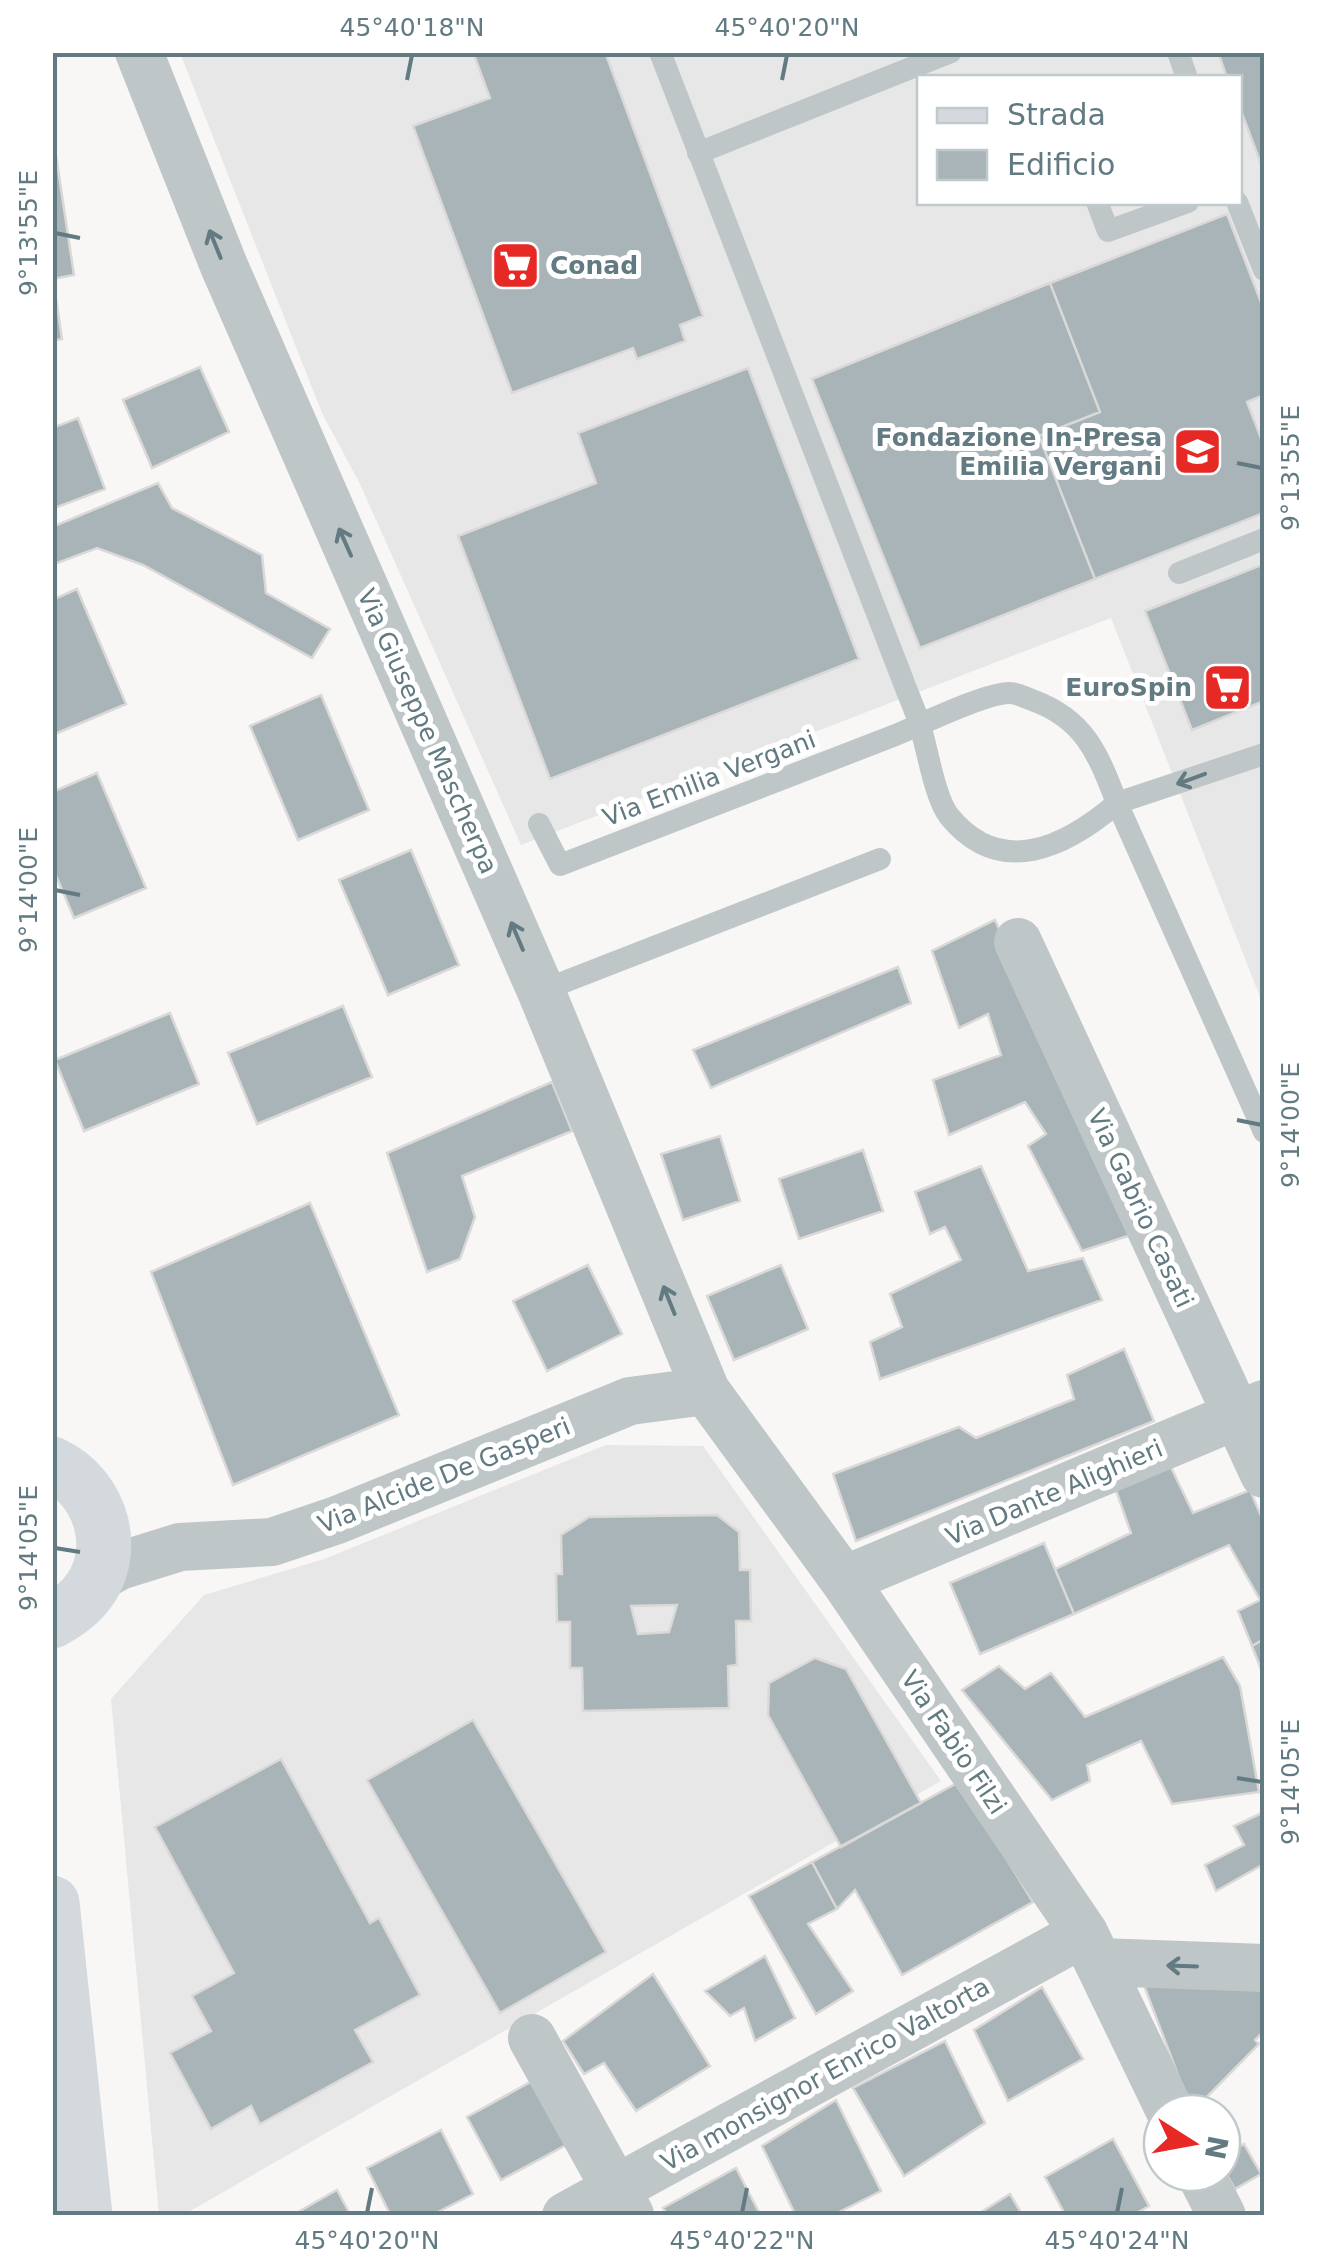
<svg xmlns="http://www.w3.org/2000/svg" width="1317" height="2268" font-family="'DejaVu Sans',sans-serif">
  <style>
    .built { fill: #e6e7e6; fill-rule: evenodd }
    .building { fill: #a8b4b7; stroke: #dad9d7; stroke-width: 2.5; fill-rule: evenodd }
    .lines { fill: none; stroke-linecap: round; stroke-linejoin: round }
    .lane { stroke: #bfc6c8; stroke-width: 22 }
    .street { stroke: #bfc6c8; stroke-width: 48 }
    .secondary { stroke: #d3d9dc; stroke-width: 55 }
    .oneway { stroke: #627a81 }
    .ticks { fill: none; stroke: #627a81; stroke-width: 4 }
    .labels { text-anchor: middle; stroke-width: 10; stroke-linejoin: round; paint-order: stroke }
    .poi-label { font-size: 25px; font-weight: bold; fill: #627a81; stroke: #fff; text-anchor: end }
    .street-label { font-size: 25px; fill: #627a81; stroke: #fff }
    .neatline { fill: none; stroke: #627a81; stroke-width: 4 }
    .ticks-label { font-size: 25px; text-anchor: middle; fill: #627a81 }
  </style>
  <rect width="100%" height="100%" fill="#f8f7f5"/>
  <path class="built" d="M 180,53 L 1264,53 L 1264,1007 L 1111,618 L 521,845 L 360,484 L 322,413 ZM 919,78 L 1240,78 L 1240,202 L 919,202 Z
    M 606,1445 L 703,1446 L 941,1781 L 183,2215 L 159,2215 L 111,1699 L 204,1595 L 324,1559 Z"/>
  <path class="building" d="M 473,52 L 605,52 L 703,316 L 680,325 L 685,341 L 637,359 L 633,348 L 512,393 L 413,126 L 490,98 Z
    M 1218,52 L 1264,52 L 1264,172 L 1240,108 L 1240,78 L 1227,78 Z
    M 52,129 L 74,275 L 53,279 L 62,339 L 52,341 Z
    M 1227,214 L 1264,310 L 1264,395 L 1247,402 L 1264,446 L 1264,513 L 1095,579 L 1039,436 L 1100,412 L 1050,283 Z
    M 1050,283 L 1100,412 L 1039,436 L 1095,579 L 920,648 L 812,379 Z
    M 200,367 L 229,432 L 152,468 L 123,400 Z
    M 748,368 L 859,659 L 550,779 L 458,536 L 596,483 L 578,433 Z
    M 78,418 L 105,489 L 52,509 L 52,428 Z
    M 158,483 L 172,508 L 262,555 L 266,593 L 330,629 L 312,658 L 143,565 L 97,548 L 52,565 L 52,527 Z
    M 1264,564 L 1264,701 L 1192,730 L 1145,611 Z
    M 77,589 L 126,704 L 55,734 L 52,727 L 52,600 Z
    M 321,695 L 369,810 L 298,840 L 250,726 Z
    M 97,773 L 146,888 L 74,918 L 52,866 L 52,792 Z
    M 411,850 L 459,965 L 388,995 L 339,880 Z
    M 995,920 L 1137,1233 L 1082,1251 L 1028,1146 L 1046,1134 L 1025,1102 L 949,1135 L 933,1080 L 1001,1055 L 988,1014 L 959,1028 L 932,951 Z
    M 898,967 L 911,1003 L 711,1088 L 693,1050 Z
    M 343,1006 L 372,1077 L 257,1124 L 228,1053 Z
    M 170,1013 L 199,1084 L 84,1131 L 55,1060 Z
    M 552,1082 L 572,1131 L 462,1176 L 475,1217 L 460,1259 L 427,1272 L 387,1153 Z
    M 720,1136 L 740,1201 L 683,1220 L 661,1154 Z
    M 863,1150 L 883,1211 L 799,1239 L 779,1179 Z
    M 981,1166 L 1028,1271 L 1083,1258 L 1102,1300 L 880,1379 L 870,1342 L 902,1327 L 890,1294 L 961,1260 L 945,1227 L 930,1234 L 915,1192 Z
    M 310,1203 L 399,1415 L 233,1485 L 151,1272 Z
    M 588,1265 L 622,1334 L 547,1371 L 513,1301 Z
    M 781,1265 L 808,1329 L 734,1360 L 707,1296 Z
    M 1124,1349 L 1154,1421 L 856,1541 L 833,1474 L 959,1427 L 976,1438 L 1074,1399 L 1067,1375 Z
    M 1167,1459 L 1193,1513 L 1250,1490 L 1264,1523 L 1264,1639 L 1252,1646 L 1238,1611 L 1260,1600 L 1229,1545 L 1074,1614 L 1055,1569 L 1131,1533 L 1113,1482 Z
    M 717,1515 L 739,1532 L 740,1570 L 750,1570 L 751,1621 L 736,1621 L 737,1665 L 728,1666 L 729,1708 L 583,1711 L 582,1668 L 570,1668 L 570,1622 L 557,1622 L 556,1574 L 562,1574 L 561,1535 L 589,1517 ZM 677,1605 L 669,1632 L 638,1634 L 631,1606 Z
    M 1044,1543 L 1074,1614 L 980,1654 L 950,1583 Z
    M 1264,1639 L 1264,1677 L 1252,1646 Z
    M 1223,1657 L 1240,1686 L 1259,1792 L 1172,1804 L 1141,1741 L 1087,1765 L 1090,1781 L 1052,1800 L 962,1690 L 999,1666 L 1025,1689 L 1051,1673 L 1085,1717 Z
    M 815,1658 L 846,1669 L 921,1803 L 841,1847 L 768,1715 L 769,1683 Z
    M 473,1720 L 606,1952 L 500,2013 L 367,1780 Z
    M 281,1759 L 370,1923 L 379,1918 L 420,1995 L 355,2030 L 373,2062 L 260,2124 L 251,2106 L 211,2129 L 170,2053 L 211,2031 L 192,1996 L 234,1973 L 155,1827 Z
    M 959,1782 L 1033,1902 L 902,1975 L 855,1890 L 837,1909 L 812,1862 Z
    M 1264,1812 L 1264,1864 L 1216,1891 L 1205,1865 L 1244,1845 L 1234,1826 Z
    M 812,1862 L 837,1909 L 808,1924 L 853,1991 L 816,2014 L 749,1896 Z
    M 765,1956 L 795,2018 L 755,2041 L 744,2008 L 730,2016 L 705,1991 Z
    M 653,1974 L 710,2066 L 636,2111 L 604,2063 L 584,2074 L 563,2041 Z
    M 1146,1979 L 1264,1979 L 1264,2031 L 1255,2040 L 1259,2044 L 1192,2112 L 1145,1988 Z
    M 1042,1987 L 1083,2059 L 1008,2101 L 974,2030 Z
    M 945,2041 L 985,2123 L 904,2176 L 853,2088 Z
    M 534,2080 L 568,2144 L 501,2180 L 467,2117 Z
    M 836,2100 L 881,2191 L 831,2216 L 796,2216 L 762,2146 Z
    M 441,2130 L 473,2194 L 430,2216 L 391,2216 L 367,2168 Z
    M 1113,2139 L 1149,2206 L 1131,2216 L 1066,2216 L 1045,2177 Z
    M 1244,2144 L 1261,2174 L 1235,2189 L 1222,2166 L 1222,2157 Z
    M 736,2168 L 761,2216 L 668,2216 L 663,2208 Z
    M 337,2190 L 351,2216 L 291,2216 Z
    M 1010,2194 L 1023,2216 L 975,2216 Z"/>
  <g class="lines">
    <path class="lane" d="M 1178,52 L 1187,78
      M 698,153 L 951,52
      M 1097,202 L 1108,231 L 1188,202
      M 1237,202 L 1264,270
      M 1179,573 L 1264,539
      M 1264,754 L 1117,803 L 1264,1132
      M 539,824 L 560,865 L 893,736 C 918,726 987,692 1010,693 C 1017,693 1026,698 1032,700 C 1085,719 1098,754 1117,803 C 1067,846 1001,880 949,816 C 935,798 928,752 921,729 C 916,711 908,695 902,678 L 660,52
      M 541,991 L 880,859"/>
    <path class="street" d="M 139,52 L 224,266 L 541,991 L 706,1391 L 844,1580 L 1084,1933 L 1171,2113
      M 1018,942 L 1264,1474
      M 96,1579 L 119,1566 L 180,1547 L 272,1542 L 337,1520 L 630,1401 L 706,1391
      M 844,1580 L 1264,1404
      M 1100,1962 L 1264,1968
      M 532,2038 L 630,2215
      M 1200,2173 L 1222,2216
      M 566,2216 L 1084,1933"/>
    <path class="secondary" d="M 52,1464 C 102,1487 122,1554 84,1597 C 76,1606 63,1615 52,1621
      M 52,1903 L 85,2216"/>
  </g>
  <defs><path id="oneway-shaft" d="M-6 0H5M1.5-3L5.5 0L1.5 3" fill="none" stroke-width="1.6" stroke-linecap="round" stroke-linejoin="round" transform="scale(2.5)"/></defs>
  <g class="oneway">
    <use href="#oneway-shaft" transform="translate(215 244) rotate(-112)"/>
    <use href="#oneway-shaft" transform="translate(345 542) rotate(-114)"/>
    <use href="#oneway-shaft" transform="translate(1191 779) rotate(160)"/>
    <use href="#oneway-shaft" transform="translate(517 936) rotate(-113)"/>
    <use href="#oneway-shaft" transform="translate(669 1300) rotate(-112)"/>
    <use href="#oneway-shaft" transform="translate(1182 1966) rotate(-178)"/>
  </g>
  <path class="ticks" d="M 407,80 L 412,55M 782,80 L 787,55M 55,233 L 80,238M 1237,463 L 1262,468M 55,890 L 80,895M 1237,1120 L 1262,1125M 55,1548 L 80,1552M 1237,1778 L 1262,1782M 367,2213 L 372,2188M 742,2213 L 747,2188M 1117,2213 L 1122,2188"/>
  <defs>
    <symbol id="supermarket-square" viewBox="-11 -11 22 22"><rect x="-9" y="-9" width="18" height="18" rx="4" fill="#e72926" stroke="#fff"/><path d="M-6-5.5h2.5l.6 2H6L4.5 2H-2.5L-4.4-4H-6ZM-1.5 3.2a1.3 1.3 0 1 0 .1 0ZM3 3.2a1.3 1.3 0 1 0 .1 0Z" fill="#fff"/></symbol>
    <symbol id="school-square" viewBox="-11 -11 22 22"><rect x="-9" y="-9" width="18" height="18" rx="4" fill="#e72926" stroke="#fff"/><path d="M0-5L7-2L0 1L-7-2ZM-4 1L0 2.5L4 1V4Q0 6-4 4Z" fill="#fff"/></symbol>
  </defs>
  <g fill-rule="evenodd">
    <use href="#supermarket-square" x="488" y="238" width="55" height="55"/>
    <use href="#school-square" x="1170" y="424" width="55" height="55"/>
    <use href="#supermarket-square" x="1200" y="660" width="55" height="55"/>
  </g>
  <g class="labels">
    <g class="poi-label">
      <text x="550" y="274" text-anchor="start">Conad</text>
      <text x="1162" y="446">Fondazione In-Presa<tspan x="1162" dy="29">Emilia Vergani</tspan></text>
      <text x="1192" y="696">EuroSpin</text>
    </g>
    <g class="street-label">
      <text transform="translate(428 731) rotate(66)" y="9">Via Giuseppe Mascherpa</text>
      <text transform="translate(709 778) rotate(-21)" y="9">Via Emilia Vergani</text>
      <text transform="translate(1141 1208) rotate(65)" y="9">Via Gabrio Casati</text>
      <text transform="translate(444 1475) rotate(-22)" y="9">Via Alcide De Gasperi</text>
      <text transform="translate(1054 1492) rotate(-23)" y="9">Via Dante Alighieri</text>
      <text transform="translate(954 1742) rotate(56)" y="9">Via Fabio Filzi</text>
      <text transform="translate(825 2074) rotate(-29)" y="9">Via monsignor Enrico Valtorta</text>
    </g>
  </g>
  <rect width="1317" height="2268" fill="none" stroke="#ffffff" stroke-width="110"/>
  <rect x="917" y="75" width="325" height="130" fill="#ffffff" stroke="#c0cacd" stroke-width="2.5"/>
  <rect x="937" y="108" width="50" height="15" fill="#d3d9dc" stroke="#c0cacd" stroke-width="2.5"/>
  <text x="1007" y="125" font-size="30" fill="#627a81">Strada</text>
  <rect x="937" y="150" width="50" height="30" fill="#a8b4b7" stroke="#c0cacd" stroke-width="2.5"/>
  <text x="1007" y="175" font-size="30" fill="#627a81">Edificio</text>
  <g transform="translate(1192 2143) rotate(101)"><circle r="48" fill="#ffffff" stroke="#c0cacd" stroke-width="2.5"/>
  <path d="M0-8L18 38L0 25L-18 38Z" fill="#e72926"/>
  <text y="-15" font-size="28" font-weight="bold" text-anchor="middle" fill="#627a81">N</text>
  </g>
  <rect x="55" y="55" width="1207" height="2158" class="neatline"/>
  <g class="ticks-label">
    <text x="412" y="36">45°40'18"N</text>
    <text x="787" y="36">45°40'20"N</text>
    <text transform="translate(28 233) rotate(-90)" y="9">9°13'55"E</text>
    <text transform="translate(1290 468) rotate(-90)" y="9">9°13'55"E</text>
    <text transform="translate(28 890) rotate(-90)" y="9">9°14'00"E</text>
    <text transform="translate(1290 1125) rotate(-90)" y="9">9°14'00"E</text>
    <text transform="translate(28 1548) rotate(-90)" y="9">9°14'05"E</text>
    <text transform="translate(1290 1782) rotate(-90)" y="9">9°14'05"E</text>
    <text x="367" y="2249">45°40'20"N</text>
    <text x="742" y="2249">45°40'22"N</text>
    <text x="1117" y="2249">45°40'24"N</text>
  </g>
</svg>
